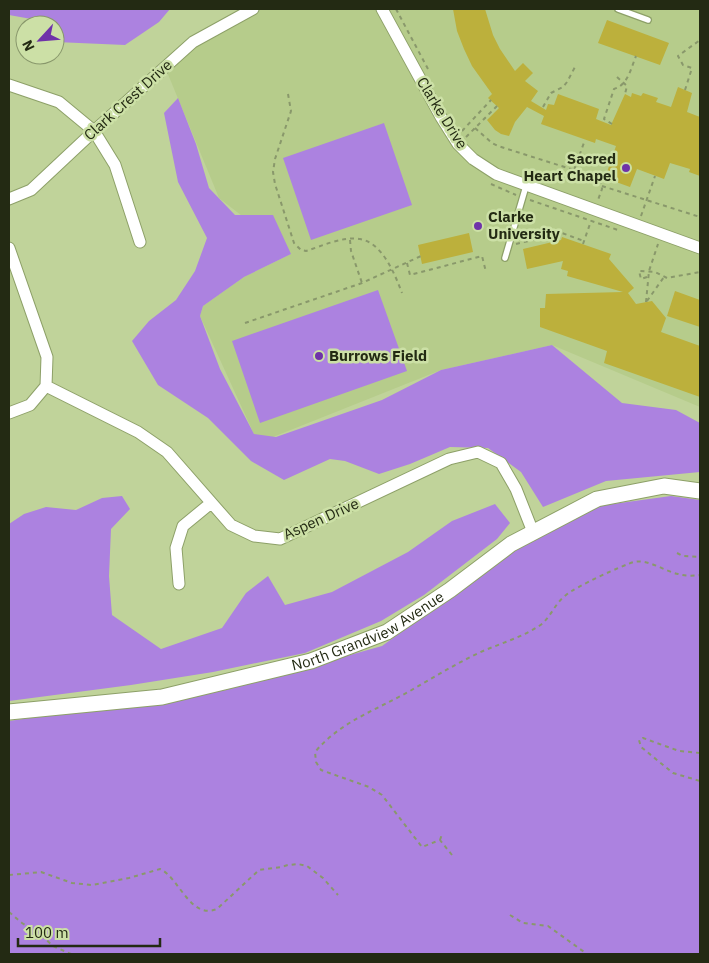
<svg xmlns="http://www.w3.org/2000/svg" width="709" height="963" font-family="'IBM Plex Sans',sans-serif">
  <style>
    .built { fill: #b6cc8b }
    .green { fill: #ac82e0 }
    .building { fill: #bcb03c }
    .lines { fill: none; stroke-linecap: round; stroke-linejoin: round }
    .lane-casing { stroke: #8da068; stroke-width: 8 }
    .street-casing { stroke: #8da068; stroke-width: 13 }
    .secondary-casing { stroke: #8da068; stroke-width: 17 }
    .path { stroke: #89986b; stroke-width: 2; stroke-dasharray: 4 4; stroke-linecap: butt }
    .lane { stroke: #fff; stroke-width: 5.5 }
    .street { stroke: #fff; stroke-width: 11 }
    .secondary { stroke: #fff; stroke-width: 15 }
    .poi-dot { fill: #6f33a9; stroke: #cce0a6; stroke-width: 2 }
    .labels { text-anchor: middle; stroke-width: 5; stroke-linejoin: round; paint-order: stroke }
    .street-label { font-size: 15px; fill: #232a13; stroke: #cce0a6 }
    .poi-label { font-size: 15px; font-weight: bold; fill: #232a13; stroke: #cce0a6; text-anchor: start }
  </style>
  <rect width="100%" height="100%" fill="#c0d39a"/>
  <path class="built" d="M 253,9 L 700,9 L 700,407 L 552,345 L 441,370 L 258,443 L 200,316 L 203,306 L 244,277 L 291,254 L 219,198 L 165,67 Z"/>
  <path class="green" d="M 9,9 L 170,9 L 159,22 L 125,45 L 56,42 L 55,25 L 41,25 L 37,20 L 9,15 Z
    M 178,98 L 196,144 L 209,188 L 235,215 L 273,215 L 291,254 L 244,277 L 203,306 L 200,316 L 220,369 L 254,434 L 276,437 L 382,400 L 441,370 L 552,345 L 622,403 L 676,410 L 700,423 L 700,472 L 606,481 L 543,507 L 521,472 L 488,448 L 450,447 L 410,464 L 379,474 L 345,461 L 330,459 L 284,480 L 251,461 L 208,418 L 158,385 L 132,341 L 149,321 L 176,300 L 195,271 L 207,238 L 178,182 L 164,113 Z
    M 384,123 L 412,205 L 311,240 L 283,158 Z
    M 378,290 L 407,371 L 260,423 L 232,341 Z
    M 122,496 L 130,509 L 111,529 L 109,576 L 112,615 L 161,649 L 222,628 L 246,593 L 268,576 L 285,605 L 332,592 L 408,552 L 452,521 L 495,504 L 510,523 L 497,539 L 424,595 L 381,621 L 305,653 L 213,672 L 131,685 L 9,701 L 9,524 L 24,514 L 46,507 L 76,510 L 102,498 Z
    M 671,496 L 700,500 L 700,954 L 9,954 L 9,721 L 226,690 L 382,646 L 516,549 L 598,506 Z"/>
  <path class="building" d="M 453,9 L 485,9 L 493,35 L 500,49 L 515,71 L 523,63 L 533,73 L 525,81 L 538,91 L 531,101 L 546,110 L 548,104 L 554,105 L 558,94 L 599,109 L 596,119 L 611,125 L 625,94 L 631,97 L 632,93 L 641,96 L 643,93 L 658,98 L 656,102 L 671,107 L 678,87 L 692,93 L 687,112 L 700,117 L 700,176 L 689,172 L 690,169 L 670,163 L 664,179 L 637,169 L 630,187 L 605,178 L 616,146 L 596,139 L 595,143 L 541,124 L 544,116 L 527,107 L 515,122 L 509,136 L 501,134 L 495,130 L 487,120 L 499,108 L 488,98 L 492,94 L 472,66 L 464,49 L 457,31 Z
    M 607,20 L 669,43 L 660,65 L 598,43 Z
    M 469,233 L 473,252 L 422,264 L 418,245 Z
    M 562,237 L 611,254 L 609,259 L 634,288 L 628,293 L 636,304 L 652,301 L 666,318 L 661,332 L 700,346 L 700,397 L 604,363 L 607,351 L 540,327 L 540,308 L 545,308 L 546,294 L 623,292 L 567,276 L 568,271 L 561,269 L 563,261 L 527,269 L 523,249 L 561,240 Z
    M 675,291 L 700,300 L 700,327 L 667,316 Z"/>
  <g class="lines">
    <defs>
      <path id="lane" d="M 618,9 L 648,20
        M 505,258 L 526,186"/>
      <path id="street" d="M 382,9 L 441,117 L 458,144 L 473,159 L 496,174 L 700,248
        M 9,85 L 59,102 L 94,131 L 115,165 L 140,242
        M 9,199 L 31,190 L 94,131 L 193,42 L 253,9
        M 9,248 L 47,357 L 46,386 L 30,405 L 9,413
        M 46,386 L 138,432 L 167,452 L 231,525 L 254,536 L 280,539 L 449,459 L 478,452 L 501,463 L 516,489 L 533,532
        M 179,584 L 176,548 L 183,526 L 211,503"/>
      <g id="secondary">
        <path id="s1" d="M 9,712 L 162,697 L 311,661 L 387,632 L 450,590 L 511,544 L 597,499 L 664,486 L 700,491"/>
      </g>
    </defs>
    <use href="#lane" class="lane-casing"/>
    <use href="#street" class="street-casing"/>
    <use href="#secondary" class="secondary-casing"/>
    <path class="path" d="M 396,9 L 428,69
      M 617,77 L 627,86 L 625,94
      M 685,90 L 692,68 L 683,65 L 678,56 L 700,40
      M 288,94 L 291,111 L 275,159 L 273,172 L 275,184 L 294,243 L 301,250 L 306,251 C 322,246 343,236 360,239 C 383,243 395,275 402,293
      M 543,107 L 551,93 L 563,87 L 567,82 L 575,67
      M 612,124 L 604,119 L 614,89 C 628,85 631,68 636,56
      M 475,128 L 492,143 L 498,146 L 593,176 L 601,183 L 602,189 L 598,200
      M 462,131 L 491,100
      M 466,137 L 497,106
      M 574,170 L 585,140
      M 491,184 L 516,195
      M 602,186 L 700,217
      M 530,200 L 618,230
      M 641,216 L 655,176
      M 350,240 L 351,251 L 362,283
      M 516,244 L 562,233 L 584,241
      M 583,244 L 591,221
      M 407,263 L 410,275 L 482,256 L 486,272
      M 647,277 L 641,279 L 639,271 L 655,272 L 667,278 L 700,272
      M 647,301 L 664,277
      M 646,302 L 649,271 L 658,244
      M 245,323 L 362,283 L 421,256
      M 677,553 L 683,556 L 700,557
      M 700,753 L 679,751 L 643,738 L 639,740 L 641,747 L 673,773 L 700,781
      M 440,840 L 442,834
      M 452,855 L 440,840 L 422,847 L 382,795 L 369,787 L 321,770 L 316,762 L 315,752 C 340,722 376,710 410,691 C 434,677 457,663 483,651 C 502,643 522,637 539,626 C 551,618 554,604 566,595 C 575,587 623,565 634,562 C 649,559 664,571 678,574 C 685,576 693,576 700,575
      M 9,875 L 41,872 L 72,883 L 92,885 L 129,878 L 160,869 C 179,877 190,920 217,909 L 259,870 L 281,867 L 288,865 L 298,864 L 307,866 L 323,878 L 338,895
      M 9,912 L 22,923 L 41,935 L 53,946 L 71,954
      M 510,915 L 523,923 L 548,926 L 587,954"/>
    <use href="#lane" class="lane"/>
    <use href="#street" class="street"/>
    <use href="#secondary" class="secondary"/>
  </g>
  <g class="poi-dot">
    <circle cx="626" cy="168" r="5"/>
    <circle cx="478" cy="226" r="5"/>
    <circle cx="319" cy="356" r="5"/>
  </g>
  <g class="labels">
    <g class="street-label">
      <text transform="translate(128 100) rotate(-42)" y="5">Clark Crest Drive</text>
      <text transform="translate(442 113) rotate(58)" y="5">Clarke Drive</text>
      <text transform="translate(321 519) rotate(-24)" y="5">Aspen Drive</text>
      <text dy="5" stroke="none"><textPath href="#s1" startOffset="371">North Grandview Avenue</textPath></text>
    </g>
    <g class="poi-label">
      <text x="616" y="164" text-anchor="end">Sacred<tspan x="616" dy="17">Heart Chapel</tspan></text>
      <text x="488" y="222">Clarke<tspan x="488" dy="17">University</tspan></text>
      <text x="329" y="361">Burrows Field</text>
    </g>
  </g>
  <rect width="709" height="963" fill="none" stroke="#232a13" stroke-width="20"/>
  <g transform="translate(40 40) rotate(244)"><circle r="24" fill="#cce0a6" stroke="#88976b"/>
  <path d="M0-4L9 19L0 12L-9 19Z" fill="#6f33a9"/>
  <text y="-8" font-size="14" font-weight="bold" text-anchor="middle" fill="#232a13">N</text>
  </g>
  <path d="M18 938v8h142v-8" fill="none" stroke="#232a13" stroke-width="2.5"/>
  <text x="25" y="938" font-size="15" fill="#232a13" stroke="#cce0a6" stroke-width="4" paint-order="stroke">100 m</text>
</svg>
